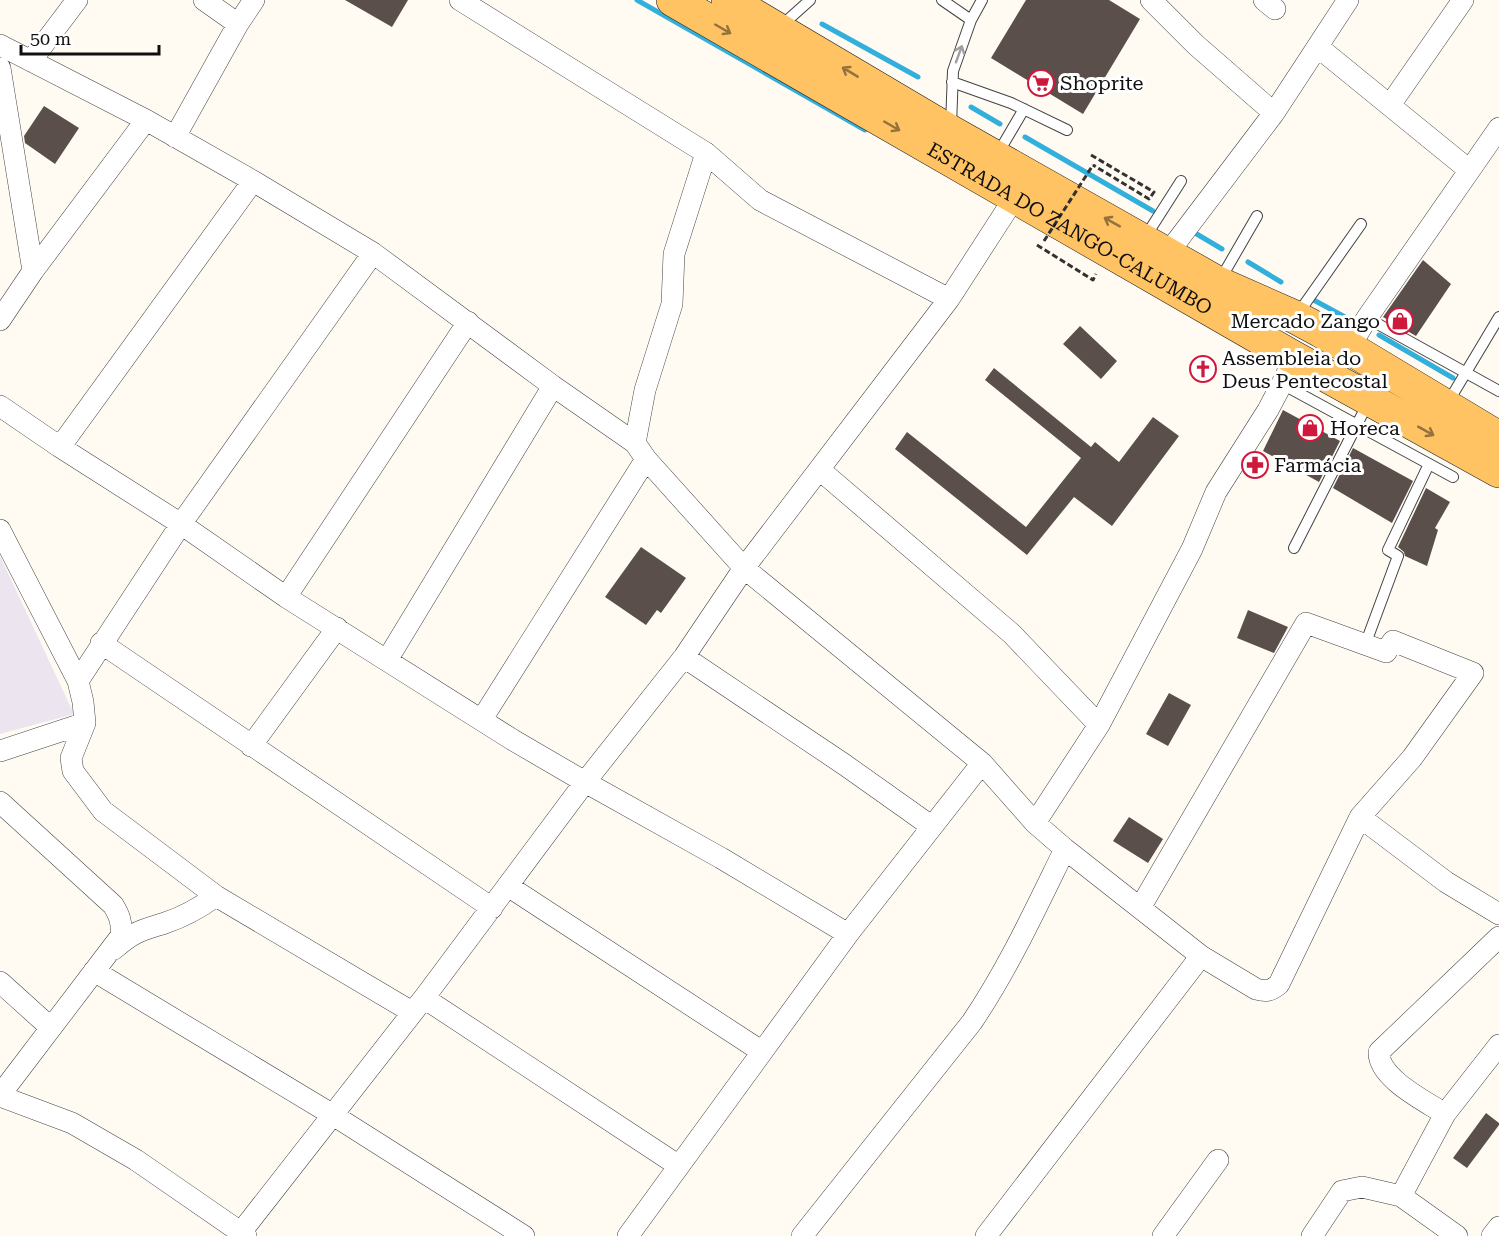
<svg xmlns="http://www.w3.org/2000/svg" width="1499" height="1236" font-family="'Roboto Serif',serif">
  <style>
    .industrial { fill: #ece4ef }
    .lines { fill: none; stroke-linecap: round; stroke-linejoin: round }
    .stream { stroke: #32afda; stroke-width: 5 }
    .building { fill: #5a4f4b }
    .service-casing { stroke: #434343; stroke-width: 12 }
    .minor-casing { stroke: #434343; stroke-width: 22 }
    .primary-casing { stroke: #212121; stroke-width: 34 }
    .path { stroke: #323232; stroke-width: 3; stroke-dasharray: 6 3; stroke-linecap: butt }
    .service { stroke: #fff; stroke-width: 10 }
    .minor { stroke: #fff; stroke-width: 21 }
    .primary { stroke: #ffc363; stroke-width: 33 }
    .path-bridge { stroke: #323232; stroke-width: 3; stroke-dasharray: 6 3; stroke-linecap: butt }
    .oneway { stroke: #93723e }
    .oneway2 { stroke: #9f9f9f }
    .labels { text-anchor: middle; stroke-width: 6; stroke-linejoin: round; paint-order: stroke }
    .poi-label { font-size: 20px; fill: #101010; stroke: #fff; text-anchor: start }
    .street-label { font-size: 20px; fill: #101010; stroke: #fff }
  </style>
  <rect width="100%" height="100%" fill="#fffbf3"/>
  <path class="industrial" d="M 0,556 L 74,714 L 0,734 Z"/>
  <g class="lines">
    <path class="stream" d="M 637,0 L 865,130
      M 822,24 L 918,77
      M 971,107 L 1000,124
      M 1025,137 L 1153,211
      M 1195,233 L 1222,249
      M 1248,262 L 1281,282
      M 1310,298 L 1345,317
      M 1379,335 L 1453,378"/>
  </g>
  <path class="building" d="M 345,0 L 408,0 L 392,27 Z
    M 1026,0 L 1109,0 L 1140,19 L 1083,114 L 991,58 Z
    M 44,106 L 79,128 L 55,164 L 25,143 L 24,136 Z
    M 1423,260 L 1451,284 L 1416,336 L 1383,317 Z
    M 1080,326 L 1117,361 L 1101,379 L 1063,344 Z
    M 994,368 L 1091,447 L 1095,442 L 1119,462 L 1153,417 L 1179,436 L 1112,526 L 1074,497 L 1027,555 L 895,449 L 907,432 L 1026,527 L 1081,458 L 985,380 Z
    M 1283,410 L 1340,441 L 1319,482 L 1263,451 Z
    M 1353,448 L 1413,481 L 1392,523 L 1333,488 Z
    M 1426,488 L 1450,502 L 1435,528 L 1438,530 L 1427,566 L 1405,556 L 1404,552 L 1398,547 Z
    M 641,547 L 686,578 L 661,613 L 657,610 L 646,625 L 605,597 Z
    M 1248,610 L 1288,627 L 1274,653 L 1237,638 Z
    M 1169,693 L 1191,705 L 1168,746 L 1146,734 Z
    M 1129,817 L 1163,839 L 1148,863 L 1113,841 Z
    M 1486,1113 L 1499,1123 L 1499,1125 L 1467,1168 L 1453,1158 Z"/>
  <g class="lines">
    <defs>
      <path id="service" d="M 942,0 L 971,20
        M 781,26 L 810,0
        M 952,82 L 1011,103 L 1067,130
        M 951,126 L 953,71 L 971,20 L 982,0
        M 997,155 L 1024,109
        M 1144,239 L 1181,181
        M 1220,280 L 1257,216
        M 1297,315 L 1361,224
        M 1367,318 L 1499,391
        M 1282,384 L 1453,477
        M 1447,404 L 1499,317
        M 1294,548 L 1369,401
        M 1365,645 L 1398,556 L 1388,550 L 1429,464"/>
      <path id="minor" d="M 204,0 L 238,24
        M 460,0 L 706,153 L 760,200 L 949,299
        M 1151,0 L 1196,45 L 1274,113
        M 1264,0 L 1275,9
        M 0,45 L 146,120 L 253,181 L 373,253 L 553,386 L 635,443 L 646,459 L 744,568 L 982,763 L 1035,823 L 1065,849 L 1201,956 L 1256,989 C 1266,992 1271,991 1279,984 L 1360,817 L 1412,758 L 1473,673 L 1393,641 L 1386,652 L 1306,623 L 1140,908
        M 1318,47 L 1469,170
        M 31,61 L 77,0
        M 0,68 L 33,271
        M 1390,105 L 1463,0
        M 175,137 L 238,24 L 254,0
        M 1168,253 L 1274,113 L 1348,0
        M 0,320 L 33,271 L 146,120
        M 1349,348 L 1367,318 L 1499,128
        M 0,406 L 60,447 L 181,524 L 286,597 L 513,740 L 585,782 L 721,858 L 848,934
        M 635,443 L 645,390 L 672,304 L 674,254 L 706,153
        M 60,447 L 253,181
        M 820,470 L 1012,634 L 1099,725
        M 0,530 L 78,681 L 83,702 L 85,723 L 71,758 L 73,771 L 103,811 L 216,896 L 412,1012
        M 286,597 L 468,322
        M 101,643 L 492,908
        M 684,657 L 845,765 L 931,826
        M 387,660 L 553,386
        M 78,681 L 181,524 L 373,253
        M 482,719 L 646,459
        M 251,746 L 337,628
        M 0,751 L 85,723
        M 0,802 L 113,905 C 120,916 122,923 121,936 L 0,1095
        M 1360,817 L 1446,882 L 1499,914
        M 1035,823 L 1099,725 L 1192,549 L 1216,492 L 1268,410 L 1287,374 L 1291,356
        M 508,886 L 761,1051
        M 114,949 C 135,931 140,931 165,923 C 183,917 201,907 216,896
        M 94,971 L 333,1115 L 524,1236
        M 0,982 L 51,1028
        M 424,998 L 679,1166
        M 0,1096 L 72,1123 L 136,1160 L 246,1236
        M 1445,1114 C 1425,1101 1378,1078 1379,1052 L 1499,937
        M 1401,1196 L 1445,1114 L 1499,1045
        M 238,1236 L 424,998 L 585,782 L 684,657 L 744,568 L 949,299 L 1015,197
        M 628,1236 L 848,934 L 982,763
        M 802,1236 L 972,1022 C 1009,967 1036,908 1065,849
        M 986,1236 L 1201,956
        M 1163,1236 L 1218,1160
        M 1312,1236 L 1342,1191 L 1362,1187 L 1401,1196 L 1457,1236
        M 1492,1236 L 1499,1227"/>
      <g id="primary">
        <path id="s1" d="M 673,0 L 1291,356 L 1499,471"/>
        <path d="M 728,0 L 951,132 L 1218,283 L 1295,317 L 1321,331 L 1499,438"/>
      </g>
    </defs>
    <use href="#service" class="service-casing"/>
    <use href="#minor" class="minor-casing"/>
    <use href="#primary" class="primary-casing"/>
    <path class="path" d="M 1091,155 L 1154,192 L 1149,199 L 1093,165
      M 1037,245 L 1093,280 L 1096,274"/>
    <use href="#service" class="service"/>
    <use href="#minor" class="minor"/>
    <use href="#primary" class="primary"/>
    <path class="path-bridge" d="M 1044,241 L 1093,165"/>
  </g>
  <defs><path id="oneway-shaft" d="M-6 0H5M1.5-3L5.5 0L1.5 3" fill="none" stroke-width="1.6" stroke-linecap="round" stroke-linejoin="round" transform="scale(1.5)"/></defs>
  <g class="oneway">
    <use href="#oneway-shaft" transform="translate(723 29) rotate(30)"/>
    <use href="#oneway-shaft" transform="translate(850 72) rotate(-149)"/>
    <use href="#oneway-shaft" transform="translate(892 126) rotate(30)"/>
    <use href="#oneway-shaft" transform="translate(1112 222) rotate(-151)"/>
    <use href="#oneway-shaft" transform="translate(1426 431) rotate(29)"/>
  </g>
  <use class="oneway2" href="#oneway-shaft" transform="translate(959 54) rotate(-70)"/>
  <defs>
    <symbol id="supermarket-ring" viewBox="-11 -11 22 22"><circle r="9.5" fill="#fff" stroke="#cf193c" stroke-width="1.5"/><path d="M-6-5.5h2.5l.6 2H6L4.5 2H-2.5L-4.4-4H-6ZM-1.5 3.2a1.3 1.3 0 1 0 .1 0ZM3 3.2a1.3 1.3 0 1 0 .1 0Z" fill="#cf193c"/></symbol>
    <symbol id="shop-ring" viewBox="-11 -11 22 22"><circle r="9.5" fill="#fff" stroke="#cf193c" stroke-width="1.5"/><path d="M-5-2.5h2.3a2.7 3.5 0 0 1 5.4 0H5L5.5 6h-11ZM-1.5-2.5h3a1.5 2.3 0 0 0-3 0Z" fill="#cf193c"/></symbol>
    <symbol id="church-ring" viewBox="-11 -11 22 22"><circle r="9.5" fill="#fff" stroke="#cf193c" stroke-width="1.5"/><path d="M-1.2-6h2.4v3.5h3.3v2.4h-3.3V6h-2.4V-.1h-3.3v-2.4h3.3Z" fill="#cf193c"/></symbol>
    <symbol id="pharmacy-ring" viewBox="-11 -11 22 22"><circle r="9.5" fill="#fff" stroke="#cf193c" stroke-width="1.5"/><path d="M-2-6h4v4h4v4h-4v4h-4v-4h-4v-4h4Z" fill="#cf193c"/></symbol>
  </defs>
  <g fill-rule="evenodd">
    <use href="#supermarket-ring" x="1026" y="68" width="30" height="30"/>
    <use href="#shop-ring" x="1385" y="306" width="30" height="30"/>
    <use href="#church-ring" x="1188" y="354" width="30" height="30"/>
    <use href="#shop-ring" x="1295" y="413" width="30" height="30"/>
    <use href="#pharmacy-ring" x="1240" y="450" width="30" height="30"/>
  </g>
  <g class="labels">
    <g class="poi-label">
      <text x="1060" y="90">Shoprite</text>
      <text x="1380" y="328" text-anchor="end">Mercado Zango</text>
      <text x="1222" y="365">Assembleia do<tspan x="1222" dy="23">Deus Pentecostal</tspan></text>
      <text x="1330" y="435">Horeca</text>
      <text x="1274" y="472">Farmácia</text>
    </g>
    <g class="street-label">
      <text dy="7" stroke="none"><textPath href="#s1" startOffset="458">ESTRADA DO ZANGO-CALUMBO</textPath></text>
    </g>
  </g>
  <path d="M21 45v9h138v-9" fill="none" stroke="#101010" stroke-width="3"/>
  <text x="30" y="45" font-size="18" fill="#101010" stroke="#ffffff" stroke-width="4.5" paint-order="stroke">50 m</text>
</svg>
